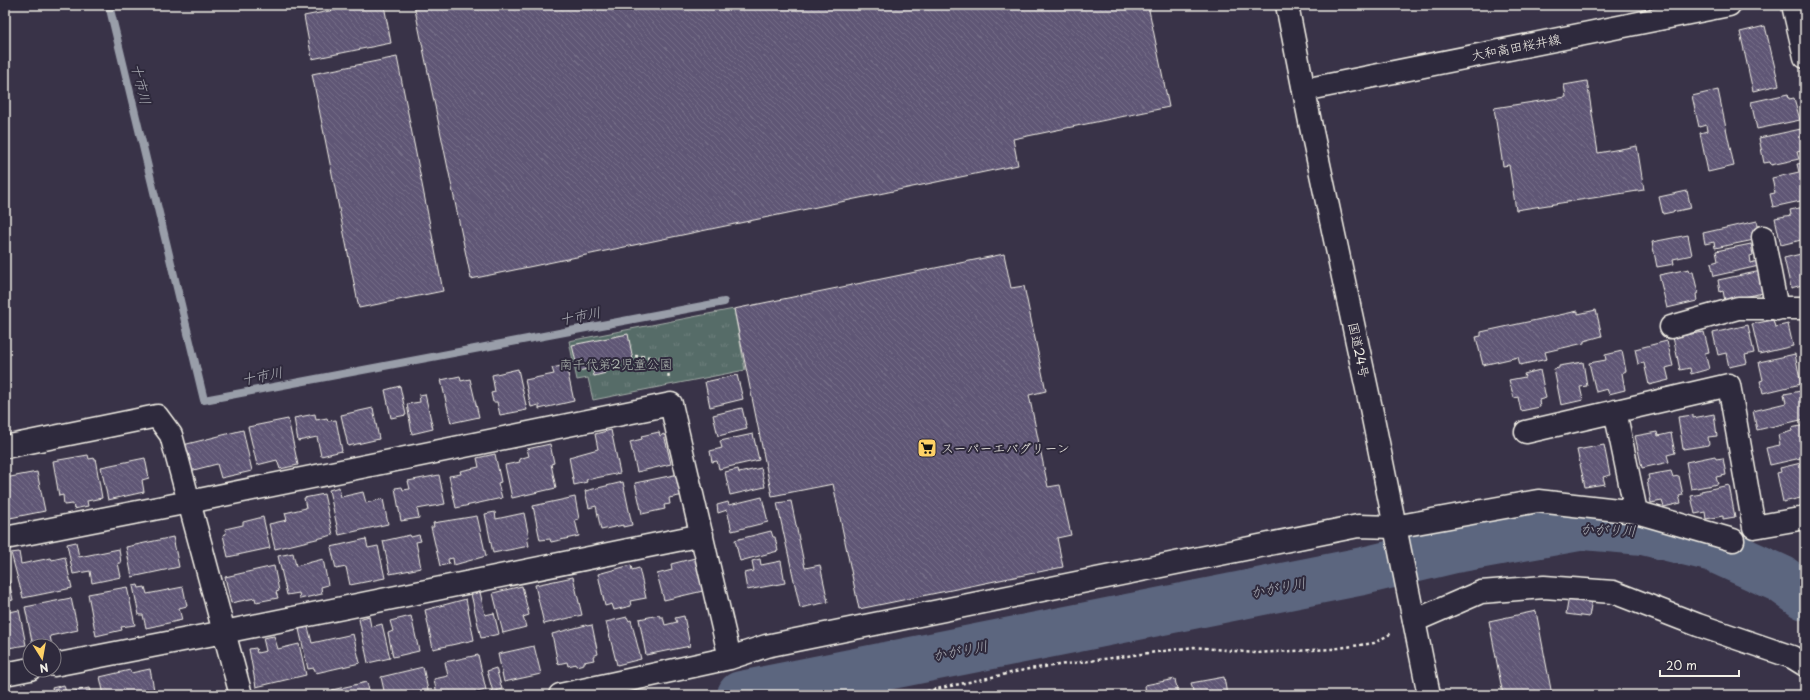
<svg xmlns="http://www.w3.org/2000/svg" width="1810" height="700" font-family="'Playpen Sans','Klee One',sans-serif">
  <style>
    .grass { fill: url(#grass-tufts); stroke: #a5aea8 }
    .lines { fill: none; stroke-linecap: round; stroke-linejoin: round }
    .stream { stroke: #999ea9; stroke-width: 8 }
    .river { stroke: #5c667f; stroke-width: 48 }
    .building { fill: url(#building-back-hatch); stroke: #f4f1e8 }
    .minor-casing { stroke: #f4f1e8; stroke-width: 25 }
    .major-casing { stroke: #f4f1e8; stroke-width: 25 }
    .highway-casing { stroke: #f4f1e8; stroke-width: 25 }
    .path { stroke: #f4f1e8; stroke-width: 2.5; stroke-dasharray: 3 3; stroke-linecap: butt }
    .minor { stroke: #2f2a3d; stroke-width: 22 }
    .major { stroke: #2f2a3d; stroke-width: 22 }
    .highway { stroke: #2f2a3d; stroke-width: 22 }
    .labels { text-anchor: middle; stroke-width: 4; stroke-linejoin: round; paint-order: stroke }
    .street-label { font-size: 13px; fill: #f4f1e8; stroke: #2f2a3d }
    .park-label { font-size: 13px; fill: #adb5ae; stroke: #2f2a3d }
    .poi-label { font-size: 13px; fill: #f4f1e8; stroke: #2f2a3d; text-anchor: start }
    .water-label { font-size: 14px; font-style: italic; fill: #b0b2b9; stroke: #2f2a3d }
  </style>
  <defs>
    <pattern id="grass-tufts" width="24" height="20" patternUnits="userSpaceOnUse"><rect width="24" height="20" fill="#566c68"/><path d="M3 7l-1-3M5 7V3M7 7l1-3M15 17l-1-3M17 17v-4M19 17l1-3" fill="none" stroke="#6f817e"/></pattern>
    <pattern id="building-back-hatch" width="6" height="6" patternUnits="userSpaceOnUse"><rect width="6" height="6" fill="#5f5775"/><path d="M-1 5l2 2M0 0l6 6M5-1l2 2" fill="none" stroke="#777089"/></pattern>
  </defs>
  <rect width="100%" height="100%" fill="#393348"/>
  <filter id="ink" filterUnits="userSpaceOnUse"><feTurbulence type="fractalNoise" baseFrequency=".025" numOctaves="2"/><feDisplacementMap in="SourceGraphic" scale="8" xChannelSelector="R" yChannelSelector="G"/><feConvolveMatrix kernelMatrix="1 2 1 2 8 2 1 2 1" color-interpolation-filters="sRGB"/></filter>
  <g filter="url(#ink)">
    <path class="grass" d="M 734,309 L 745,370 L 593,400 L 588,378 L 577,380 L 569,341 Z"/>
    <g class="lines">
      <path class="stream" d="M 109,5 L 204,400 L 724,302"/>
      <path class="river" d="M 741,695 L 1363,571 L 1455,549 L 1584,526 L 1643,531 L 1713,548 L 1781,579 L 1805,596"/>
    </g>
    <path class="building" d="M 360,5 L 384,5 L 391,43 L 312,59 L 304,16 Z
      M 414,5 L 1148,5 L 1169,107 L 1013,139 L 1018,165 L 471,279 Z
      M 1765,26 L 1779,85 L 1753,91 L 1740,32 Z
      M 397,57 L 443,291 L 359,308 L 312,74 Z
      M 1587,81 L 1598,153 L 1637,146 L 1644,190 L 1516,210 L 1509,165 L 1503,166 L 1494,108 L 1566,97 L 1564,85 Z
      M 1718,90 L 1734,166 L 1708,172 L 1700,133 L 1707,131 L 1706,125 L 1699,127 L 1692,96 Z
      M 1788,94 L 1789,99 L 1794,98 L 1800,120 L 1757,129 L 1751,102 Z
      M 1801,129 L 1805,150 L 1797,152 L 1799,159 L 1771,165 L 1770,162 L 1764,163 L 1759,138 Z
      M 1805,163 L 1805,200 L 1773,207 L 1770,194 L 1775,193 L 1772,178 L 1799,172 L 1797,164 Z
      M 1687,191 L 1691,208 L 1663,214 L 1659,197 Z
      M 1804,207 L 1805,239 L 1781,245 L 1775,218 L 1791,215 L 1790,210 Z
      M 1757,221 L 1759,231 L 1753,233 L 1754,240 L 1715,248 L 1714,242 L 1705,244 L 1703,233 Z
      M 1688,235 L 1692,255 L 1673,259 L 1674,264 L 1657,267 L 1652,242 Z
      M 1751,244 L 1753,255 L 1750,256 L 1751,263 L 1757,261 L 1759,266 L 1714,276 L 1711,263 L 1718,261 L 1716,251 Z
      M 1805,253 L 1805,291 L 1803,291 L 1802,285 L 1791,288 L 1784,258 Z
      M 1004,254 L 1011,288 L 1024,286 L 1046,391 L 1029,395 L 1048,487 L 1060,485 L 1071,535 L 1057,538 L 1063,567 L 859,609 L 833,484 L 772,496 L 734,309 Z
      M 1689,269 L 1690,272 L 1693,272 L 1698,293 L 1696,294 L 1697,301 L 1667,308 L 1659,275 Z
      M 1761,271 L 1768,292 L 1725,301 L 1723,291 L 1720,292 L 1718,280 Z
      M 1596,310 L 1602,336 L 1584,341 L 1584,343 L 1545,352 L 1547,359 L 1520,365 L 1518,357 L 1483,365 L 1476,337 L 1481,336 L 1481,332 L 1578,311 L 1578,314 Z
      M 1773,320 L 1775,327 L 1788,324 L 1793,346 L 1759,354 L 1752,324 Z
      M 1748,325 L 1754,353 L 1745,355 L 1747,363 L 1729,367 L 1726,353 L 1718,355 L 1713,333 Z
      M 1704,332 L 1709,352 L 1705,353 L 1709,369 L 1691,374 L 1690,368 L 1680,370 L 1673,337 Z
      M 628,334 L 633,360 L 605,366 L 606,373 L 594,376 L 592,368 L 578,371 L 572,345 Z
      M 1667,341 L 1673,366 L 1666,368 L 1669,380 L 1649,385 L 1644,363 L 1638,364 L 1635,349 Z
      M 1622,351 L 1626,371 L 1622,373 L 1625,390 L 1609,394 L 1607,389 L 1596,392 L 1589,363 L 1606,360 L 1605,355 Z
      M 1795,354 L 1801,384 L 1763,393 L 1760,381 L 1763,380 L 1759,362 Z
      M 1583,362 L 1587,386 L 1580,387 L 1583,400 L 1561,405 L 1554,369 L 1559,368 L 1559,366 Z
      M 566,365 L 574,401 L 539,409 L 539,405 L 531,407 L 525,380 L 554,374 L 552,368 Z
      M 518,369 L 527,410 L 500,415 L 497,402 L 493,402 L 491,393 L 495,392 L 492,375 Z
      M 1540,370 L 1546,398 L 1539,400 L 1540,407 L 1521,411 L 1518,397 L 1514,398 L 1509,380 L 1525,377 L 1524,374 Z
      M 737,375 L 743,399 L 710,407 L 705,382 Z
      M 460,376 L 461,381 L 470,379 L 479,417 L 451,423 L 441,380 Z
      M 400,386 L 406,415 L 391,418 L 385,390 Z
      M 1801,391 L 1805,407 L 1805,419 L 1757,430 L 1753,411 L 1786,403 L 1784,394 Z
      M 425,394 L 433,429 L 412,434 L 407,404 L 420,402 L 419,395 Z
      M 373,408 L 379,439 L 348,446 L 341,415 Z
      M 742,408 L 747,429 L 718,436 L 713,415 Z
      M 315,414 L 316,420 L 327,418 L 328,421 L 336,420 L 342,451 L 321,456 L 317,437 L 298,441 L 294,418 Z
      M 1714,414 L 1717,436 L 1708,437 L 1709,445 L 1683,449 L 1678,417 L 1693,415 L 1693,418 Z
      M 288,419 L 298,465 L 280,469 L 277,460 L 257,465 L 248,427 Z
      M 1805,425 L 1805,457 L 1770,465 L 1766,448 L 1780,445 L 1778,435 L 1792,431 L 1791,428 Z
      M 243,430 L 252,471 L 221,478 L 217,464 L 190,471 L 183,445 Z
      M 611,430 L 620,473 L 586,480 L 587,482 L 574,485 L 569,457 L 598,449 L 595,434 Z
      M 659,432 L 660,436 L 664,434 L 671,464 L 637,472 L 630,442 L 642,439 L 641,436 Z
      M 1657,432 L 1658,436 L 1671,433 L 1675,453 L 1667,455 L 1669,462 L 1642,468 L 1635,436 Z
      M 753,434 L 759,460 L 719,469 L 717,461 L 712,462 L 710,451 L 722,448 L 720,441 Z
      M 550,444 L 554,463 L 551,464 L 556,488 L 512,498 L 505,465 L 520,462 L 519,459 L 529,456 L 527,449 Z
      M 1604,445 L 1610,475 L 1603,477 L 1605,484 L 1585,487 L 1577,450 Z
      M 495,454 L 501,482 L 498,483 L 502,498 L 456,508 L 449,476 L 461,474 L 460,471 L 479,467 L 477,458 Z
      M 88,455 L 89,459 L 95,458 L 102,498 L 87,501 L 88,506 L 74,509 L 73,504 L 64,505 L 63,495 L 59,496 L 53,461 Z
      M 1715,456 L 1716,459 L 1723,458 L 1726,475 L 1716,477 L 1718,484 L 1691,489 L 1686,462 Z
      M 145,458 L 149,478 L 142,480 L 144,492 L 108,500 L 101,467 Z
      M 1805,462 L 1805,497 L 1783,502 L 1777,473 L 1781,472 L 1780,468 Z
      M 761,468 L 765,487 L 730,495 L 725,472 L 738,469 L 739,473 Z
      M 1671,471 L 1673,477 L 1679,476 L 1683,495 L 1679,496 L 1681,503 L 1664,507 L 1662,501 L 1651,503 L 1647,480 L 1649,479 L 1648,475 Z
      M 37,472 L 45,511 L 5,519 L 5,478 Z
      M 679,474 L 684,495 L 669,498 L 670,504 L 664,505 L 665,509 L 642,514 L 635,483 Z
      M 439,475 L 445,504 L 417,509 L 419,518 L 401,521 L 395,488 L 402,487 L 403,490 L 410,489 L 408,481 Z
      M 623,482 L 632,525 L 623,527 L 623,525 L 601,530 L 596,506 L 589,508 L 585,491 Z
      M 1729,485 L 1735,517 L 1723,519 L 1723,516 L 1706,519 L 1705,512 L 1695,514 L 1691,496 L 1701,494 L 1701,491 Z
      M 339,487 L 341,497 L 363,492 L 366,503 L 383,499 L 388,524 L 339,535 L 329,490 Z
      M 324,494 L 333,535 L 275,549 L 269,524 L 287,520 L 285,513 L 306,508 L 304,498 Z
      M 575,497 L 579,519 L 575,520 L 579,536 L 551,542 L 550,539 L 540,540 L 533,506 Z
      M 762,497 L 768,522 L 732,531 L 727,510 L 718,513 L 717,505 L 728,502 L 729,505 Z
      M 791,501 L 805,568 L 820,565 L 828,602 L 800,608 L 777,503 Z
      M 495,512 L 496,519 L 524,513 L 529,537 L 527,537 L 529,546 L 493,553 L 485,514 Z
      M 477,516 L 486,556 L 454,565 L 453,558 L 448,559 L 449,564 L 440,566 L 431,527 L 434,527 L 433,523 Z
      M 263,517 L 270,548 L 228,557 L 223,535 L 226,534 L 225,529 L 243,525 L 243,522 Z
      M 771,531 L 773,537 L 775,537 L 778,551 L 740,561 L 735,540 Z
      M 410,535 L 411,537 L 419,535 L 421,541 L 416,542 L 421,568 L 390,574 L 383,541 Z
      M 173,537 L 179,567 L 132,577 L 126,547 Z
      M 366,539 L 368,548 L 378,546 L 385,578 L 350,585 L 346,567 L 336,569 L 331,547 Z
      M 76,542 L 79,557 L 119,549 L 121,563 L 118,563 L 121,577 L 92,583 L 90,571 L 73,574 L 67,544 Z
      M 19,552 L 21,564 L 51,558 L 52,560 L 65,557 L 72,588 L 23,598 L 11,553 Z
      M 293,553 L 296,566 L 323,559 L 328,585 L 321,587 L 322,594 L 300,599 L 299,593 L 287,595 L 278,556 Z
      M 695,558 L 703,591 L 664,600 L 657,574 L 672,570 L 671,564 Z
      M 760,559 L 761,565 L 781,561 L 785,583 L 747,590 L 744,573 L 754,571 L 752,561 Z
      M 631,565 L 632,570 L 639,568 L 646,598 L 630,601 L 631,606 L 614,610 L 612,604 L 605,606 L 598,574 Z
      M 274,566 L 279,591 L 276,592 L 278,598 L 256,602 L 255,598 L 231,603 L 225,577 Z
      M 7,572 L 13,600 L 5,602 L 5,573 Z
      M 573,577 L 582,615 L 544,624 L 535,585 Z
      M 138,585 L 139,588 L 145,587 L 147,594 L 183,587 L 187,606 L 179,608 L 182,620 L 146,628 L 143,615 L 139,615 L 133,586 Z
      M 522,586 L 529,615 L 523,617 L 526,627 L 503,633 L 493,593 Z
      M 127,587 L 135,625 L 121,627 L 122,630 L 96,636 L 88,594 Z
      M 480,592 L 485,615 L 494,613 L 499,634 L 481,638 L 471,594 Z
      M 1569,596 L 1592,599 L 1589,617 L 1566,614 Z
      M 71,598 L 78,630 L 50,636 L 52,646 L 34,646 L 33,641 L 32,641 L 25,607 Z
      M 466,599 L 474,640 L 433,649 L 425,610 Z
      M 19,610 L 26,645 L 8,648 L 9,652 L 5,653 L 5,613 Z
      M 1536,611 L 1552,695 L 1503,695 L 1489,621 Z
      M 659,615 L 660,617 L 663,617 L 665,625 L 677,622 L 675,618 L 684,616 L 690,646 L 646,655 L 639,619 Z
      M 369,616 L 371,627 L 382,624 L 390,658 L 368,663 L 359,619 Z
      M 411,616 L 419,651 L 393,657 L 388,633 L 393,631 L 390,621 Z
      M 627,617 L 629,621 L 631,620 L 641,659 L 617,665 L 606,622 Z
      M 586,625 L 587,626 L 592,625 L 598,654 L 593,656 L 594,660 L 584,662 L 584,664 L 576,666 L 576,664 L 568,666 L 567,662 L 558,664 L 552,634 Z
      M 308,627 L 312,643 L 353,634 L 360,663 L 316,673 L 314,668 L 308,669 L 299,629 Z
      M 274,636 L 278,649 L 299,644 L 306,675 L 256,687 L 249,649 L 256,648 L 257,653 L 266,651 L 263,638 Z
      M 534,646 L 541,674 L 504,682 L 498,654 Z
      M 478,655 L 486,690 L 463,695 L 437,695 L 434,679 L 448,676 L 445,662 Z
      M 423,667 L 429,695 L 385,695 L 381,677 Z
      M 496,668 L 502,689 L 493,692 L 487,671 Z
      M 150,669 L 155,695 L 104,695 L 100,677 L 130,670 L 131,673 Z
      M 1224,677 L 1227,695 L 1194,695 L 1191,683 Z
      M 1175,679 L 1178,695 L 1146,695 L 1145,685 Z
      M 367,682 L 370,695 L 334,695 L 332,690 Z
      M 64,685 L 66,693 L 89,688 L 91,695 L 54,695 L 52,688 Z"/>
    <g class="lines">
      <defs>
        <path id="minor" d="M 1793,5 L 1805,57
          M 1763,237 L 1777,309
          M 1671,327 L 1738,308 L 1805,308
          M 1526,432 L 1729,385 L 1754,527 L 1805,518
          M 5,447 L 157,416 L 171,435 L 241,695
          M 1636,512 L 1733,540
          M 5,538 L 189,502 L 671,404 L 730,658
          M 1414,621 L 1481,592 L 1544,587 L 1613,592 L 1698,625 L 1792,657 L 1805,665
          M 54,665 L 224,632 L 702,535
          M 5,674 L 30,669
          M 560,695 L 730,658 L 766,646 L 1358,526 L 1394,527 L 1538,501 L 1636,512 L 1615,411"/>
        <path id="major" d="M 1304,90 L 1729,5"/>
        <path id="highway" d="M 1287,5 L 1311,127 L 1371,408 L 1429,695"/>
      </defs>
      <use href="#minor" class="minor-casing"/>
      <use href="#major" class="major-casing"/>
      <use href="#highway" class="highway-casing"/>
      <path class="path" d="M 635,356 L 667,358 L 669,380
        M 909,695 L 1029,669 L 1194,647 L 1255,653 L 1332,649 L 1374,643 L 1392,633"/>
      <use href="#minor" class="minor"/>
      <use href="#major" class="major"/>
      <use href="#highway" class="highway"/>
    </g>
  </g>
  <defs>
    <symbol id="supermarket-square" viewBox="-11 -11 22 22"><rect x="-9" y="-9" width="18" height="18" rx="4" fill="#ffd166" stroke="#2f2a3d"/><path d="M-6-5.5h2.5l.6 2H6L4.5 2H-2.5L-4.4-4H-6ZM-1.5 3.2a1.3 1.3 0 1 0 .1 0ZM3 3.2a1.3 1.3 0 1 0 .1 0Z" fill="#111"/></symbol>
  </defs>
  <g fill-rule="evenodd">
    <use href="#supermarket-square" x="916" y="437" width="22" height="22"/>
  </g>
  <g class="labels">
    <g class="street-label">
      <text transform="translate(1516 47) rotate(-11)" y="5">大和高田桜井線</text>
      <text transform="translate(1359 350) rotate(78)" y="5">国道24号</text>
    </g>
    <g class="park-label">
      <text x="616" y="369">南千代第2児童公園</text>
    </g>
    <g class="poi-label">
      <text x="941" y="453">スーパーエバグリーン</text>
    </g>
    <g class="water-label">
      <text transform="translate(141 84) rotate(76)" y="5">十市川</text>
      <text transform="translate(580 316) rotate(-11)" y="5">十市川</text>
      <text transform="translate(262 376) rotate(-11)" y="5">十市川</text>
      <text transform="translate(1608 530) rotate(2)" y="5">かがり川</text>
      <text transform="translate(1278 588) rotate(-11)" y="5">かがり川</text>
      <text transform="translate(960 651) rotate(-11)" y="5">かがり川</text>
    </g>
  </g>
  <rect width="1810" height="700" fill="none" stroke="#2f2a3d" stroke-width="20"/>
  <rect x="10" y="10" width="1790" height="680" fill="none" stroke="#f4f1e8" stroke-width="1.5" filter="url(#ink)"/>
  <g transform="translate(42 658) rotate(169)"><circle r="19" fill="#2f2a3d" stroke="#7e7a81"/>
  <path d="M0-3L7 15L0 10L-7 15Z" fill="#ffd166"/>
  <text y="-6" font-size="11" font-weight="bold" text-anchor="middle" fill="#f4f1e8">N</text>
  </g>
  <path d="M1660 670v6h79v-6" fill="none" stroke="#f4f1e8" stroke-width="2"/>
  <text x="1666" y="670" font-size="12" fill="#f4f1e8" stroke="#2f2a3d" stroke-width="3" paint-order="stroke">20 m</text>
</svg>
